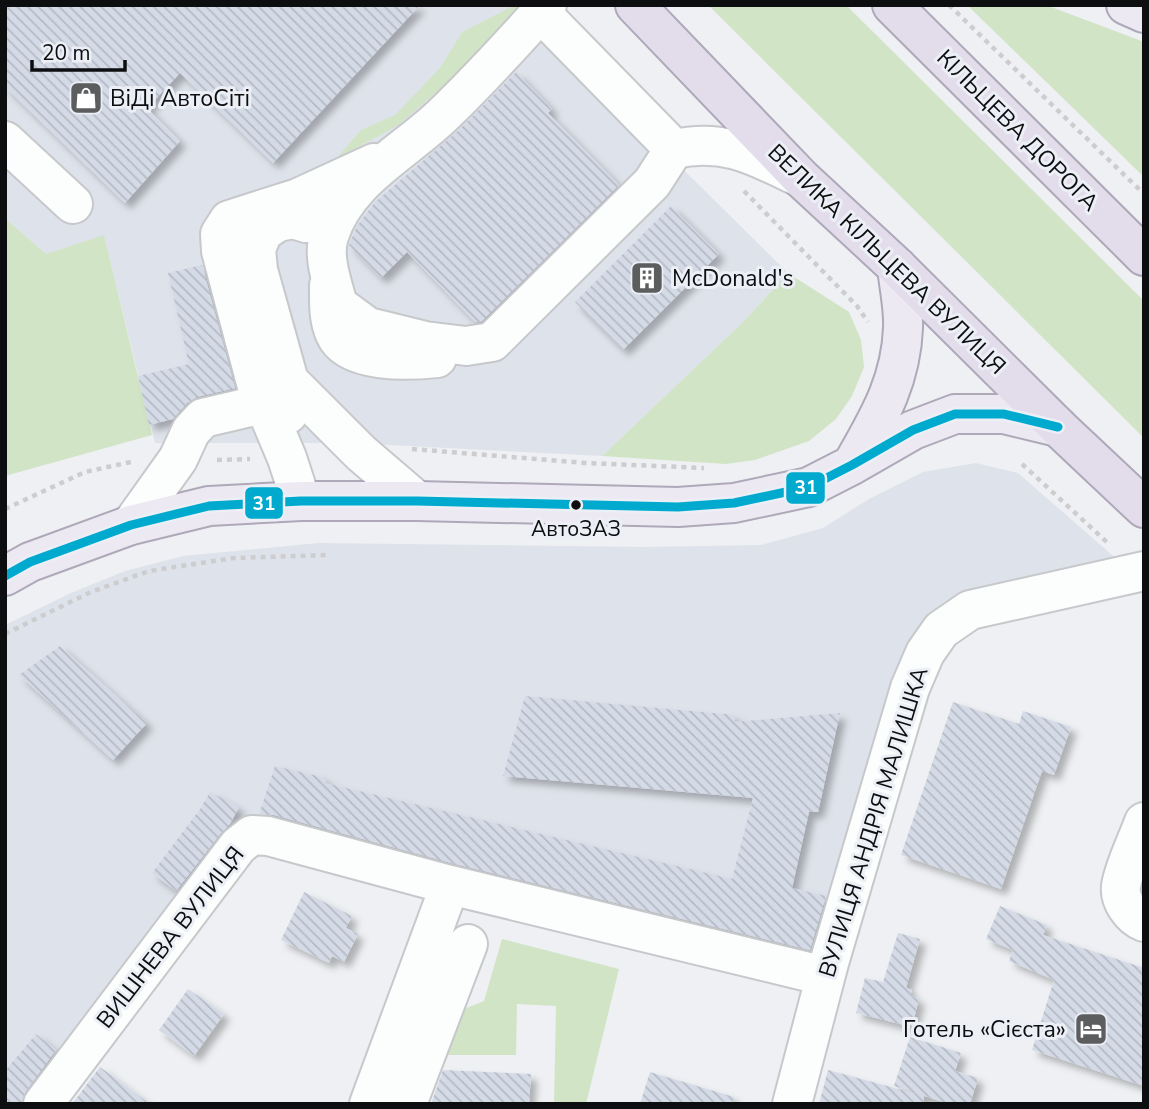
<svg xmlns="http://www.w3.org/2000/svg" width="1149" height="1109" font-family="'Nunito Sans',sans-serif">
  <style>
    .built { fill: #dee3eb }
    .green { fill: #d1e4c6 }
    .building { fill: url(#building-back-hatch); filter: url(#shadow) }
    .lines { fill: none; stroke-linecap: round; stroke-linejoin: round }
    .minor-casing { stroke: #c7c8cb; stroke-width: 42 }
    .major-casing { stroke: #aea8b9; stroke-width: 42 }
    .highway-casing { stroke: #aea8b9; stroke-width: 42 }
    .path { stroke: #cdcdcf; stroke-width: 4.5; stroke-dasharray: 5 5; stroke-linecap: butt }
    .minor { stroke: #fcfdfd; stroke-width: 38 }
    .major { stroke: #ede9f3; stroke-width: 38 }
    .highway { stroke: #e3dceb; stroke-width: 38 }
    .bus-1-casing { stroke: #eceff5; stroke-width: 14 }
    .bus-1 { stroke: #00a9ce; stroke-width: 9 }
    .bus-dot { fill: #0d0e10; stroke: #eceff5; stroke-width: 2.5 }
    .labels { text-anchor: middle; stroke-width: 6; stroke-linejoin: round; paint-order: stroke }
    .bus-label { font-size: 21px; fill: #0d0e10; stroke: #eceff5 }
    .poi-label { font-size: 23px; fill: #0d0e10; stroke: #eceff5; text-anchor: start }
    .street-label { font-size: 23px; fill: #0d0e10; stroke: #eceff5 }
    .line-badge { stroke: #eceff5; stroke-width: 2.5 }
    .badge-label { font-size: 19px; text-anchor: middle; font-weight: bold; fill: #fff }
  </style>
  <defs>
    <pattern id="building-back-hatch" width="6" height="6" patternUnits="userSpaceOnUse" patternTransform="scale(1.75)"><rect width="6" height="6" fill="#d4dbe7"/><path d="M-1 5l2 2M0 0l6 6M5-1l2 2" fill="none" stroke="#b5bbc5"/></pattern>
    <filter id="shadow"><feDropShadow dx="6" dy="6" stdDeviation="3.5" flood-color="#0004"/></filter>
  </defs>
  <rect width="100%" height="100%" fill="#eef0f3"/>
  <path class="built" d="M 5,5 L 534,5 L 526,14 L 788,273 L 743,322 L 602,456 L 350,443 L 155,443 L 104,236 L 46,254 L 5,218 Z
    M 976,463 L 1018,473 L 1127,568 L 910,648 L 889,689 L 878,724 L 816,964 L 233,819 L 224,836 L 61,1055 L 22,1104 L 5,1104 L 5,625 L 71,593 L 125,571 L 183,556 L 318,543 L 643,547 L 761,545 L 823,528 L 869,499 L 923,472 Z"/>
  <path class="green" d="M 515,5 L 525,5 L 507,31 L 397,126 L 336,159 L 361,130 L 395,115 L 440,68 L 462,32 Z
    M 708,5 L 846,5 L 1144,301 L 1144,438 Z
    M 967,5 L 1046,5 L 1144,42 L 1144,177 Z
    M 5,218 L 46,254 L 104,235 L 152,435 L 5,476 Z
    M 788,273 L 849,312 L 861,340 L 864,367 L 852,396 L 836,419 L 809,441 L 755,460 L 726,464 L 602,456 L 743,322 Z
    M 502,939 L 619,969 L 586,1104 L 554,1104 L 556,1006 L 517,1004 L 516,1055 L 444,1055 L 459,1011 L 484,1001 Z"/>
  <path class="building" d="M 5,5 L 420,5 L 273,163 L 180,73 L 147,108 L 180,141 L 125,203 L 5,87 Z
    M 516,72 L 552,109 L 548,113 L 619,185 L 482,321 L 475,322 L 407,252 L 381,278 L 349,245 L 357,226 L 375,202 L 459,130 Z
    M 671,206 L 719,254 L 623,350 L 575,302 Z
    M 202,265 L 235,388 L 197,397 L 187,403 L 173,419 L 149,425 L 138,376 L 189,364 L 168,273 Z
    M 60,646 L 147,723 L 113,760 L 19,675 Z
    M 525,696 L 735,715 L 734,722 L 840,713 L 818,812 L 809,812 L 792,888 L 826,896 L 810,950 L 455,864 L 274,815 L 259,814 L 275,766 L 326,778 L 325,783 L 732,879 L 753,798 L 503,776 Z
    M 953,702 L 1019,724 L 1023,711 L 1071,727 L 1054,775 L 1042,771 L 1001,889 L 901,855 Z
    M 210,792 L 239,807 L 230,824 L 221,833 L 176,891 L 152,873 L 200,809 Z
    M 304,892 L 352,916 L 346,928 L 358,934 L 344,962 L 332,956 L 329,963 L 281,940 Z
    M 1000,906 L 1047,925 L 1043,935 L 1144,968 L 1144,1086 L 1032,1050 L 1054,980 L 1009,961 L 1013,950 L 986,939 Z
    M 898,933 L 920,939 L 906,988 L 912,990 L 910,996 L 919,998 L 912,1027 L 856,1013 L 865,978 L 883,982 Z
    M 188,989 L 224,1014 L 194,1056 L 159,1030 Z
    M 36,1034 L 56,1050 L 26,1091 L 22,1104 L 5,1104 L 5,1071 Z
    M 910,1037 L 961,1053 L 955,1071 L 978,1078 L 970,1104 L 949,1104 L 894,1086 Z
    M 100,1067 L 150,1104 L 72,1104 Z
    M 443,1070 L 531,1074 L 529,1104 L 431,1104 Z
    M 828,1070 L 924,1096 L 923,1104 L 819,1104 Z
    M 650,1072 L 734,1097 L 733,1104 L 640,1104 Z"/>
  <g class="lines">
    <defs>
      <path id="minor" d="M 547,5 C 514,42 480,79 444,114 C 404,153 347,179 329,236 C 322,257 333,285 338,305 L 368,327 L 425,341 L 466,346 L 492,342 L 652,183 L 674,149 C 723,138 754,155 797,176
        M 541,13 L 674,149
        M 5,141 L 73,204
        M 306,223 L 293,219 L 278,222 L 263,232 L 256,249 L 258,270 L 289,381 L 361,453 L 417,501
        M 329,285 C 329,301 328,319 335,334 C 348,364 410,361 437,358
        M 301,501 L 287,458 L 257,387 L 221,251 L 220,234 L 229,220 L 298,198 L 374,163
        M 131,525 L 178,459 L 191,431 L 203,418 L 250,407 L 264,408 L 288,414
        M 1144,822 C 1137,841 1124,867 1121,886 C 1119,900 1131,917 1144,922
        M 43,1104 L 238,846 L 252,835 L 268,836 L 450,885 L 825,976
        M 369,1104 L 450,885
        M 407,1104 L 468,944
        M 792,1104 L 829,963 L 910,688 L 925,653 L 941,630 L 970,610 L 1144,571"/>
      <path id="major" d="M 1126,5 L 1144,13
        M 852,465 C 878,419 901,382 903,328 C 904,308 899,287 897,267
        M 5,576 L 30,562 L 131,525 L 209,506 L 301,501 L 417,501 L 678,507 L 734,503 L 809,487 L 852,465 L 913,430 L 955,414 L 1004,414 L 1058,427"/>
      <path id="highway" d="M 635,5 L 802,179 L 897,267 L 1058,427 L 1144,508
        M 892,5 L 1144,256"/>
    </defs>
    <use href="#minor" class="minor-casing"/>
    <use href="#major" class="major-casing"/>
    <use href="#highway" class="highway-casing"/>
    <path class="path" d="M 949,5 L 1144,194
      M 744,191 L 857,306 L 868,322
      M 412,449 L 586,463 L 704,468
      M 217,460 L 250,459
      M 1022,464 L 1109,544
      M 5,509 L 85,472 L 135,461
      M 5,634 L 91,592 L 149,571 L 234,558 L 328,555"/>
    <use href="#minor" class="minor"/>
    <use href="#major" class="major"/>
    <use href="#highway" class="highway"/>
    <defs>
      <path id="bus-1" d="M 5,576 L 30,562 L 131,525 L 209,506 L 301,501 L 417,501 L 678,507 L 734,503 L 809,487 L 852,465 L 913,430 L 955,414 L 1004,414 L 1058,427"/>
    </defs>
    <use href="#bus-1" class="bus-1-casing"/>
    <use href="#bus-1" class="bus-1"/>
  </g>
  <defs>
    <symbol id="shop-square" viewBox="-11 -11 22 22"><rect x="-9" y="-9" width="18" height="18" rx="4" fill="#5c5d5f" stroke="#eceff5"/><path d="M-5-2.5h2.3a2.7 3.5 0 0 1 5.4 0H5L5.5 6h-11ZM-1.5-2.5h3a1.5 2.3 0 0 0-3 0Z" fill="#fff"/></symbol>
    <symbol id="building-square" viewBox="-11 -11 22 22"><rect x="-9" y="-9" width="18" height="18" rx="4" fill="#5c5d5f" stroke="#eceff5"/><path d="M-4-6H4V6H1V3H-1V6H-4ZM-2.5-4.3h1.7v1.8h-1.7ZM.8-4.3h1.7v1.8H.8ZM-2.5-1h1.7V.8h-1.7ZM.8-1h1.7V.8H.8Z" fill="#fff"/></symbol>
    <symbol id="hotel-square" viewBox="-11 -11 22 22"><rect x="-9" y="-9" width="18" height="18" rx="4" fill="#5c5d5f" stroke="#eceff5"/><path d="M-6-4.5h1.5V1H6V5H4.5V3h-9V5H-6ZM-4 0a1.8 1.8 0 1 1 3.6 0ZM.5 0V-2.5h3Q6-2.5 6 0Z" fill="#fff"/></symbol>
  </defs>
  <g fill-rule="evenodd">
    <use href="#shop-square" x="67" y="79" width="38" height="38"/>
    <use href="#building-square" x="628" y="259" width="38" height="38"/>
    <use href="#hotel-square" x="1072" y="1010" width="38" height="38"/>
  </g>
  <circle class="bus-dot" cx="576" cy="505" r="6"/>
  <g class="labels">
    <g class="bus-label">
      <text x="576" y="536">АвтоЗАЗ</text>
    </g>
    <g class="poi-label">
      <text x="110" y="106">ВіДі АвтоСіті</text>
      <text x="672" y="286">McDonald's</text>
      <text x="1066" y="1037" text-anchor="end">Готель «Сієста»</text>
    </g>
    <g class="street-label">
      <text transform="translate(1018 130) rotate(45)" y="8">КІЛЬЦЕВА ДОРОГА</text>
      <text transform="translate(887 259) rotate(44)" y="8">ВЕЛИКА КІЛЬЦЕВА ВУЛИЦЯ</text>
      <text transform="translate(873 822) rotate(-73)" y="8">ВУЛИЦЯ АНДРІЯ МАЛИШКА</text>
      <text transform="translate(170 937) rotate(-52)" y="8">ВИШНЕВА ВУЛИЦЯ</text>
    </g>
  </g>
  <g class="line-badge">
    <rect x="785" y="471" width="41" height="34" rx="7" fill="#00a9ce"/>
    <rect x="244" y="486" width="40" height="34" rx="7" fill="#00a9ce"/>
  </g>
  <g class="badge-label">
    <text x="806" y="494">31</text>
    <text x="264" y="510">31</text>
  </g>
  <rect width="1149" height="1109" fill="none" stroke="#0d0e10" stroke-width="14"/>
  <path d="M32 60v10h93v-10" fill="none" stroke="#0d0e10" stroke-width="3.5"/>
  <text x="42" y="60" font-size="21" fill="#0d0e10" stroke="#eceff5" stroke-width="5" paint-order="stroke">20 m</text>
</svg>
